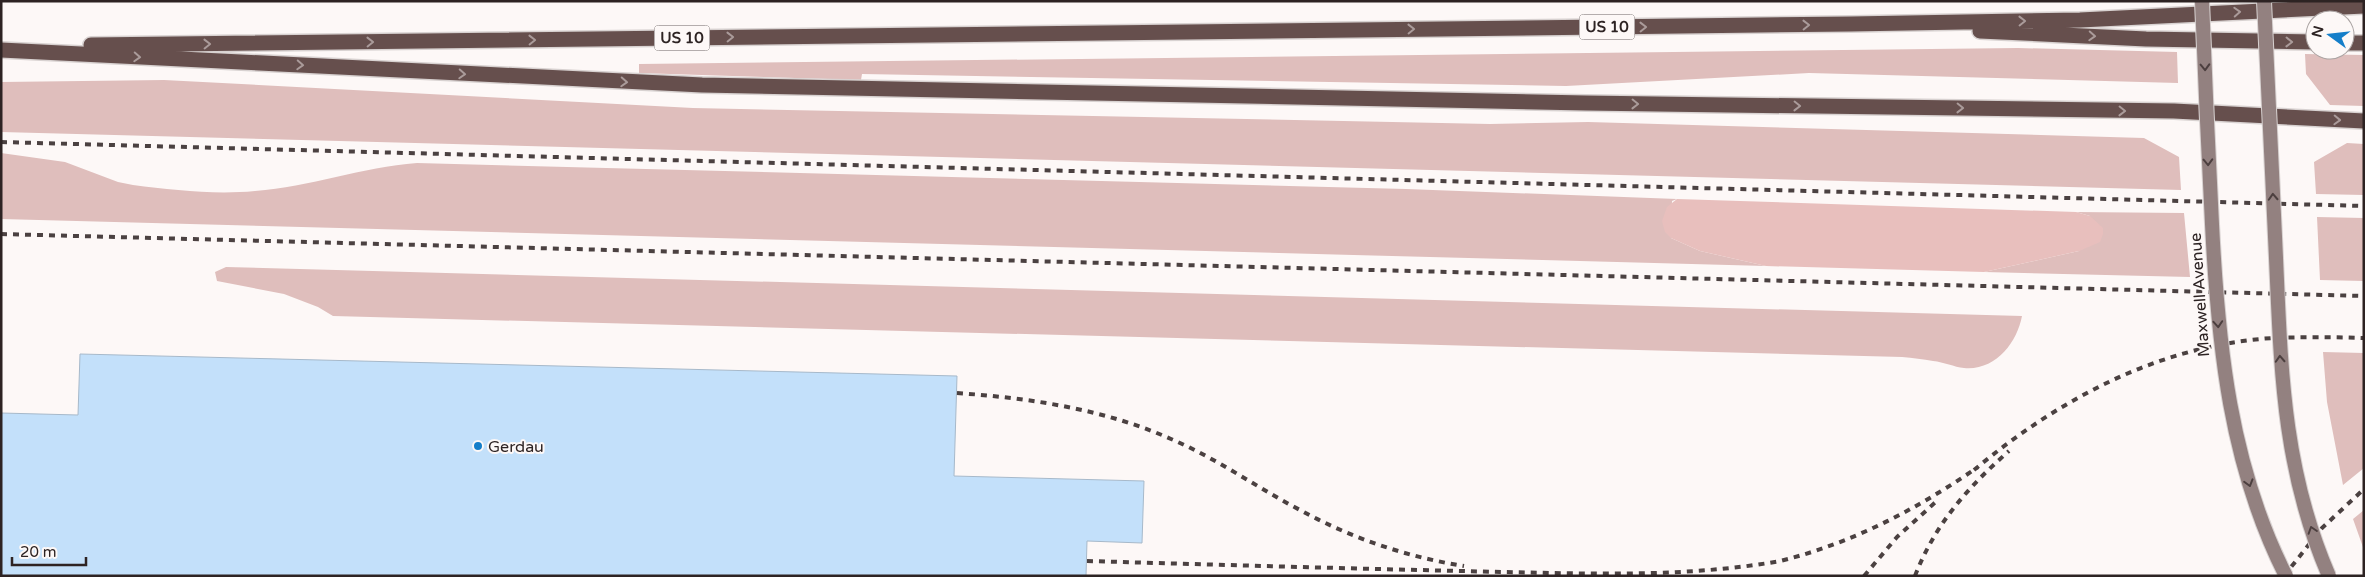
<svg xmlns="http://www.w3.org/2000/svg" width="2365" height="577" font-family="'Varela Round',sans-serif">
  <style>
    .green { fill: #dfbebc }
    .forest { fill: #e8bfbd }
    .building { fill: #c3e0fa; stroke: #a7b9ca }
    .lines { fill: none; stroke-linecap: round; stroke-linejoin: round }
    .motorway-casing { stroke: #d8d2d1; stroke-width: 18 }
    .motorway { stroke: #664f4d; stroke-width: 15 }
    .rail { stroke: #4b4141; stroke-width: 4; stroke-dasharray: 6 6; stroke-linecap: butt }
    .secondary-bridge-casing { stroke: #d8d2d1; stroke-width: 16; stroke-linecap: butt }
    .secondary-bridge { stroke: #938180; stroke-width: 14 }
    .oneway { stroke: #aa9b9a }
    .oneway2 { stroke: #4c3f3f }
    .poi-dot { fill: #157ec9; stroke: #fdf8f7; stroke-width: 2 }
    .labels { text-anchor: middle; stroke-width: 4; stroke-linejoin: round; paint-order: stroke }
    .shield { fill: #fdf8f7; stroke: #6b6363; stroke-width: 1 }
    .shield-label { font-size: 15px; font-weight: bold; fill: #2d2323 }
    .street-label { font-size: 16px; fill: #2d2323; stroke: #fdf8f7 }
    .poi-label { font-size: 16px; fill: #2d2323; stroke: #fdf8f7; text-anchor: start }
  </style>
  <rect width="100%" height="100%" fill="#fdf8f7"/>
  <path class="green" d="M 2018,48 L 2177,52 L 2178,83 L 1809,73 L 1566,86 L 862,74 L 861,80 L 639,73 L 639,64 Z
    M 2305,54 L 2364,55 L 2364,106 L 2330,105 L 2306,74 Z
    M 164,80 L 693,108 L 1490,124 L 1588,122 L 2144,138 L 2179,157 L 2181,190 L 1,132 L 1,82 Z
    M 2347,143 L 2364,144 L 2364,195 L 2316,194 L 2314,162 Z
    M 1,153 L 65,162 L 118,182 L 133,185 C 173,190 215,195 255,191 C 310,187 362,167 417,163 L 1406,189 L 1677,199 L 1672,201 L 1671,238 L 1700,251 L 1766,266 L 1,219 Z
    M 2076,212 L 2184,213 L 2190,277 L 1984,272 L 2079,251 L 2090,216 Z
    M 2317,217 L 2364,218 L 2364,281 L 2320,280 Z
    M 226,267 L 2022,316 C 2017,343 1995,371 1964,368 C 1954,367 1944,362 1933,361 C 1923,359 1913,358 1902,357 L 333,316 L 318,307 L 284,294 L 217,281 L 215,272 Z
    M 2323,352 L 2364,353 L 2364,468 L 2343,485 L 2327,402 Z
    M 2364,510 L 2364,550 L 2353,519 Z"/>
  <path class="forest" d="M 1677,199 L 2076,212 L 2090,216 L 2103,228 L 2103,234 L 2100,242 L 2079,251 L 1984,272 L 1766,266 L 1700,251 L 1671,238 L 1665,232 L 1662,221 L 1667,207 Z"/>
  <path class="building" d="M 80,354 L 957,376 L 954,476 L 1144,481 L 1142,543 L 1087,541 L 1086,576 L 1,576 L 1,413 L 78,415 Z"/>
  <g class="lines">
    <defs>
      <path id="motorway" d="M 1980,31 L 2146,39 L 2315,42
        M 2345,43 L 2364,43
        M 91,45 L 1851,24 L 2080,20 L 2364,6
        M 1,50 L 702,85 L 1586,103 L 2174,111 L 2364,121"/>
    </defs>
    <use href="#motorway" class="motorway-casing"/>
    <use href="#motorway" class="motorway"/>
    <path class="rail" d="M 1,142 L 2364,206
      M 1,234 L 2364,296
      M 957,393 C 1029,398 1104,409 1171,439 C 1216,458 1256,487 1300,510 C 1351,538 1407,557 1464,566
      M 1974,470 C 2059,399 2160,345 2273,338 C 2303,337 2334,337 2364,338
      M 1087,561 C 1226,565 1366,569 1505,572 C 1596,574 1691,577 1780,561 C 1853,543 1917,509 1978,467
      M 1864,576 L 1897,537 L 1939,499
      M 1915,576 C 1935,524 1968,487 2009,451
      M 2284,576 L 2322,528 L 2364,489"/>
    <defs>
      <path id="secondary-bridge" d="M 2202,1 C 2205,75 2208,150 2212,224 C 2218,345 2230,466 2286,576
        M 2264,1 C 2268,87 2272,172 2276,258 C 2281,370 2283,470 2329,576"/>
    </defs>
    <use href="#secondary-bridge" class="secondary-bridge-casing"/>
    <use href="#secondary-bridge" class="secondary-bridge"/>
  </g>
  <defs><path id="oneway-chevron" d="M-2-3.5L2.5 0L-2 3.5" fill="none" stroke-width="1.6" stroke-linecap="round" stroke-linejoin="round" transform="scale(1.25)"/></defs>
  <g class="oneway">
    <use href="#oneway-chevron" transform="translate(2237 12) rotate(-3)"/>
    <use href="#oneway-chevron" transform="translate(2022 21) rotate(-1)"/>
    <use href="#oneway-chevron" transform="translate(1806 25) rotate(-1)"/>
    <use href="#oneway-chevron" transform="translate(1643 27) rotate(-1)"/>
    <use href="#oneway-chevron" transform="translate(1411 29) rotate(-1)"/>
    <use href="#oneway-chevron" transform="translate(2092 36) rotate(3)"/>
    <use href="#oneway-chevron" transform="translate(730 37) rotate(-1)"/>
    <use href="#oneway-chevron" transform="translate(532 40) rotate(-1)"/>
    <use href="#oneway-chevron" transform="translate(370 42) rotate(-1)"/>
    <use href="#oneway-chevron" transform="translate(2289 42) rotate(1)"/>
    <use href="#oneway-chevron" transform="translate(207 44) rotate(-1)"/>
    <use href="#oneway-chevron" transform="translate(137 57) rotate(3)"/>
    <use href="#oneway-chevron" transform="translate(300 65) rotate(3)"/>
    <use href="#oneway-chevron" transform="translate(462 74) rotate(3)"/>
    <use href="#oneway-chevron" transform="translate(624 82) rotate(3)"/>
    <use href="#oneway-chevron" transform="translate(1635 104) rotate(1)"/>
    <use href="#oneway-chevron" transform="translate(1797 106) rotate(1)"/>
    <use href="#oneway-chevron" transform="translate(1960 108) rotate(1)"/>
    <use href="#oneway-chevron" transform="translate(2122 111) rotate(1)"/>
    <use href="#oneway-chevron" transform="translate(2337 120) rotate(2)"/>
  </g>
  <g class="oneway2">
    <use href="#oneway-chevron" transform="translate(2205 67) rotate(88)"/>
    <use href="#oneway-chevron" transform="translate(2208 162) rotate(88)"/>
    <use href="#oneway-chevron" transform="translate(2273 197) rotate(-93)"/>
    <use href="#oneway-chevron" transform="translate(2218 324) rotate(86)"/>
    <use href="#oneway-chevron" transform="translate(2280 359) rotate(-93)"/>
    <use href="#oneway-chevron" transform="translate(2249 483) rotate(74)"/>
    <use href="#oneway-chevron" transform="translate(2312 530) rotate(-108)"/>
  </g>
  <circle class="poi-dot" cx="478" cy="446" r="5"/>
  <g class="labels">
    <g class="shield">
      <rect x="1579.5" y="14.5" width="55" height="25" rx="4"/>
      <rect x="654.5" y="25.5" width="55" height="25" rx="4"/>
    </g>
    <g class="shield-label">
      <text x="1607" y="32">US 10</text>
      <text x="682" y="43">US 10</text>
    </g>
    <g class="street-label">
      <text transform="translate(2199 295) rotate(-94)" y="6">Maxwell Avenue</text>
    </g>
    <g class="poi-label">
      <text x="488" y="452">Gerdau</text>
    </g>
  </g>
  <rect width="2365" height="577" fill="none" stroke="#2d2323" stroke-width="5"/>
  <g transform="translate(2330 35) rotate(285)"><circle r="24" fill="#fdf8f7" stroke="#aaa3a2"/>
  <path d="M0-4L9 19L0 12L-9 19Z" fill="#157ec9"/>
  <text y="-8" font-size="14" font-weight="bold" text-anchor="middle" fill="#2d2323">N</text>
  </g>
  <path d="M12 557v8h74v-8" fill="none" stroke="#2d2323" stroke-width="2.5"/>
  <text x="20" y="557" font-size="15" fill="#2d2323" stroke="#fdf8f7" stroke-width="4" paint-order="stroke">20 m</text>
</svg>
